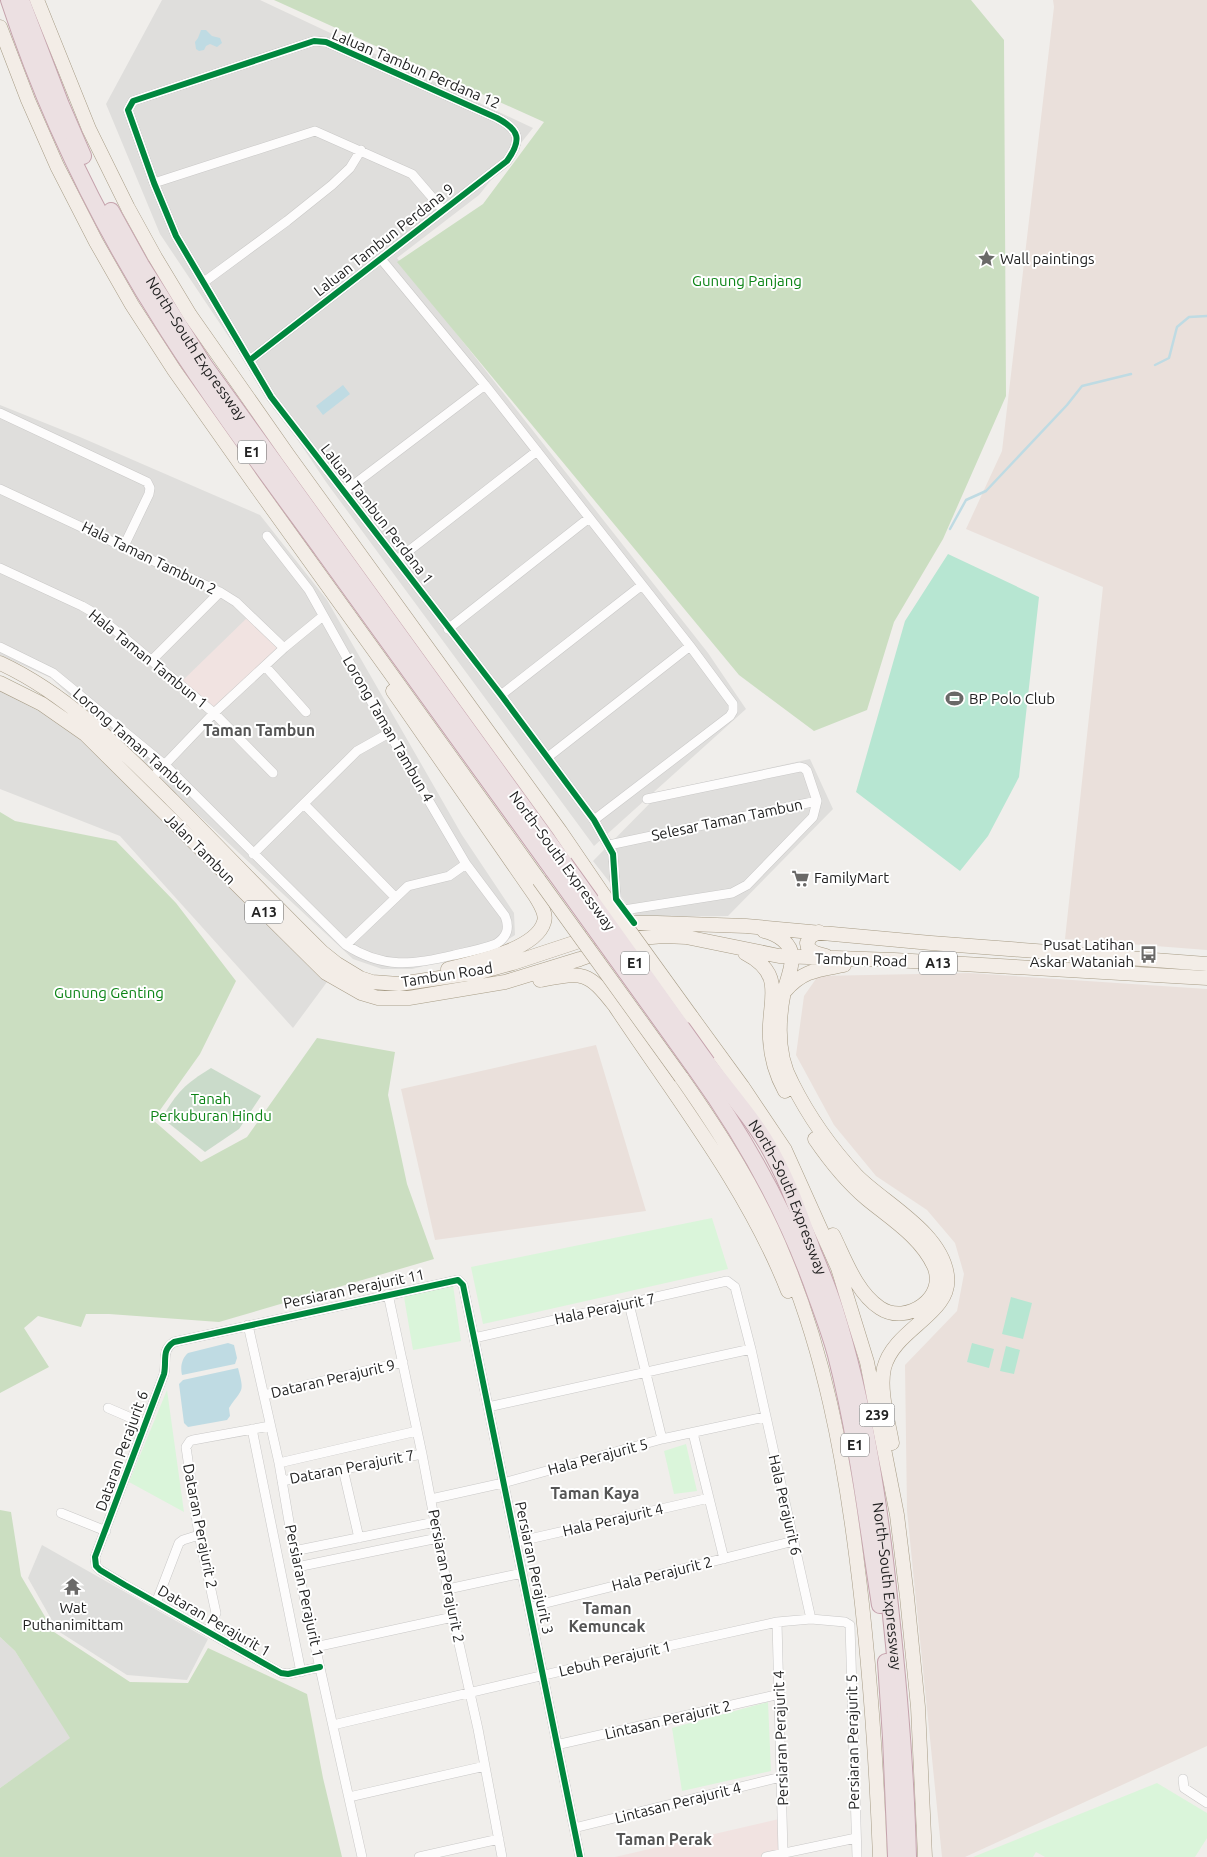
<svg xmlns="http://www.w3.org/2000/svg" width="1207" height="1857" font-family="Ubuntu,sans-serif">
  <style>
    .residential { fill: #dfdedc }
    .commercial { fill: #f1e3e1 }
    .religious { fill: #dededc }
    .military { fill: #eae0db }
    .forest { fill: #cbdec1 }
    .cemetery { fill: #cadbca }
    .park { fill: #daf5da }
    .pitch { fill: #b7e6d2 }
    .water { fill: #bfdbe3 }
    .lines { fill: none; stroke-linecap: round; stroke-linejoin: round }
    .stream { stroke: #bfdbe3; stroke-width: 2.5 }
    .minor-casing { stroke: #c9c8c7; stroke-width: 10 }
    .primary-casing { stroke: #a79c86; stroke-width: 15 }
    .motorway-casing { stroke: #c5a2ac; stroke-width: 18 }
    .minor { stroke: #fdfcfc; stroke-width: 9 }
    .primary { stroke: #f3ede7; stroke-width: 14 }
    .motorway { stroke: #ece0e2; stroke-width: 16 }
    .primary-bridge-casing { stroke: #a79c86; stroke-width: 15; stroke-linecap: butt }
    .motorway-bridge-casing { stroke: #c5a2ac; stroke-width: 18; stroke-linecap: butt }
    .primary-bridge { stroke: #f3ede7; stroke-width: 14 }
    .motorway-bridge { stroke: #ece0e2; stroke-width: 16 }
    .cycleway-casing { stroke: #fff; stroke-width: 9 }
    .cycleway { stroke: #00873e; stroke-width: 6 }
    .labels { text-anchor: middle; stroke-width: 4; stroke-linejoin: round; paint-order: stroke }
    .shield { fill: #fff; stroke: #646464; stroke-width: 1 }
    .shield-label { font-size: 14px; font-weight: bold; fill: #222 }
    .street-label { font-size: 15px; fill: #222; stroke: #fff }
    .poi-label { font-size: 15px; fill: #222; stroke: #fff; text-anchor: start }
    .park-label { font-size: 15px; fill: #0c8416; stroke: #fff }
    .neighbourhood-label { font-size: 16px; font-weight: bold; fill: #555; stroke: #fff }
  </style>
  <rect width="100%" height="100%" fill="#f0eeeb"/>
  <path class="residential" d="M 162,0 L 260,0 L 533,128 L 479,195 L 397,258 L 708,653 L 746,709 L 594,846 L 326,482 L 160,234 L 106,104 Z
    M 0,405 L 80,437 L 260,515 L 327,600 L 462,835 L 514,913 L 515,935 L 495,948 L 412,969 L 382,969 L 353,959 L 51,678 L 0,655 Z
    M 0,689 L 45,710 L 73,732 L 327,982 L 293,1028 L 120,836 L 0,789 Z
    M 810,759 L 833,809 L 728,916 L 637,917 L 593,861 L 662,791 Z
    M 0,1637 L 15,1651 L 71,1738 L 0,1788 Z"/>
  <path class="commercial" d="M 250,615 L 284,650 L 216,712 L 178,685 Z
    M 783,1818 L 783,1857 L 615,1857 Z"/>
  <path class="religious" d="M 42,1545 L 208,1639 L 187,1680 L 127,1675 L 58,1631 L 28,1578 Z"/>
  <path class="military" d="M 1053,0 L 1207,0 L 1207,950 L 1065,939 L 1103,587 L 966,529 L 1002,451 L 1054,7 Z
    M 969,973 L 1207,989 L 1207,1746 L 965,1857 L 942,1857 L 907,1511 L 905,1365 L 957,1311 L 964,1274 L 955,1243 L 927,1210 L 876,1176 L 834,1125 L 796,1055 L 804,996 L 818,976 Z
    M 596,1045 L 646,1211 L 435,1240 L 401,1089 Z"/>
  <path class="forest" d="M 274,0 L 971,0 L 1004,40 L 1006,396 L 943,539 L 894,622 L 867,710 L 814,731 L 739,675 L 397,262 L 483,204 L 544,122 Z
    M 0,812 L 15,821 L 116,841 L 176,903 L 236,981 L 200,1054 L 153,1120 L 201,1162 L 247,1137 L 317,1038 L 395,1052 L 388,1095 L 407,1184 L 434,1259 L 219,1322 L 109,1314 L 86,1314 L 81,1327 L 38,1316 L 24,1328 L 49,1367 L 0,1393 Z
    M 0,1510 L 11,1512 L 21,1576 L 54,1632 L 130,1682 L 188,1683 L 208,1648 L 307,1694 L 323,1778 L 342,1857 L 0,1857 L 0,1788 L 70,1738 L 15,1651 L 0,1637 Z"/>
  <path class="cemetery" d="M 211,1068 L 261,1096 L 239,1129 L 205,1152 L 162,1118 C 177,1092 185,1084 211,1068 Z"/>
  <path class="park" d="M 712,1218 L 728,1269 L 483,1324 L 471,1267 Z
    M 453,1285 L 461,1341 L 413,1350 L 404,1297 Z
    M 167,1390 L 184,1512 L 129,1482 Z
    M 686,1444 L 697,1491 L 674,1494 L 664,1451 Z
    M 768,1702 L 771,1771 L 682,1791 L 672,1728 Z
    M 1157,1783 L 1207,1813 L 1207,1838 L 1195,1857 L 1045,1857 L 1036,1852 L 1033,1857 L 973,1857 Z"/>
  <path class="pitch" d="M 948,554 L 1039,597 L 1019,777 L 988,836 L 960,871 L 856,792 L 905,621 Z
    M 1011,1297 L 1032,1303 L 1023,1339 L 1002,1334 Z
    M 972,1343 L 994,1349 L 989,1368 L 967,1362 Z
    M 1006,1346 L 1020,1350 L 1014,1374 L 1000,1371 Z"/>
  <path class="water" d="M 201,30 L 206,30 L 212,36 L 220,38 L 222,43 L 217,47 L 210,44 L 206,46 L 204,50 L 199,51 L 196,49 L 195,42 L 198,38 Z
    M 343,385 L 350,394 L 323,415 L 316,406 Z
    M 228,1343 L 234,1345 L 237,1358 L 235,1364 L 182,1375 C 180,1367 182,1358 188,1353 Z
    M 238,1368 C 245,1394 242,1388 229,1408 L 230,1416 L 227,1420 L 188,1427 L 184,1423 L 179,1384 L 183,1380 Z"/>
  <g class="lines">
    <path class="stream" d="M 1155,365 L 1169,358 L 1177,327 L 1189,317 L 1207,316
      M 950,529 L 966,500 L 986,491 L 1067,405 L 1082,386 L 1131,374"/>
    <defs>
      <path id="minor" d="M 154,183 L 315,131 L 412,174 L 443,210
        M 381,259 L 485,385 L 690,646 L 733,704 L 733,711 L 730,716 L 594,820
        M 204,282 L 287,221 L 332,185 L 350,168 L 361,150
        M 250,360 L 507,161 C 522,140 520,130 497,118 L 326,42 L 314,41 L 133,101 L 128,110 L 154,183 L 176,236 L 271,397 L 501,695 L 594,820 L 613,854 L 616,899 L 634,923
        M 0,413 L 147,482 L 150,488 L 149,494 L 124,546
        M 0,489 L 220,592 L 236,602 L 284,648
        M 344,492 L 485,385
        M 397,560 L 537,451
        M 0,568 L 82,606 L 96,614 L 214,713 L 273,773
        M 448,629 L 589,518
        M 0,647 L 53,673 L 165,765 L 346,945 C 383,969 413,965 454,955 C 468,952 483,949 496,944 C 507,937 510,928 505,916 L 466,864 L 389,733 L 309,590 L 267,536
        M 151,661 L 220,592
        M 265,666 L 306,712
        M 501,695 L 642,585
        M 548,757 L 690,646
        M 151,779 L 214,713 L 284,648 L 323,616
        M 647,799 L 800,767 L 804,768 L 807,771 L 817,801
        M 304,804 L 395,897
        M 609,845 L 817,801 L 813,817 L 747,885 L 732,893 L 624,910
        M 253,854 L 350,758 L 357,751 L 389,733
        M 346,945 L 408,886 L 449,876 L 466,864
        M 388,1294 L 422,1454 L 453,1617 L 478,1729 L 502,1857
        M 629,1304 L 662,1439
        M 248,1325 L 279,1463 L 294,1551 L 362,1857
        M 474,1338 L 727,1281 L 735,1287 L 751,1349 L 811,1619 L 845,1622 L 850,1625 L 857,1857
        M 264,1395 L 403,1362
        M 488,1407 L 751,1349
        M 108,1408 L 145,1424
        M 252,1429 L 301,1672
        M 693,1433 L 724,1559
        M 279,1463 L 417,1431
        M 343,1469 L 359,1538
        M 282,1481 L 422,1454
        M 431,1499 L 503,1483 L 662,1439 L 765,1417
        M 61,1513 L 106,1531
        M 516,1542 L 709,1498
        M 294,1551 L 435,1522
        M 297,1567 L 438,1538
        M 448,1589 L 522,1573
        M 156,1603 L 179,1543 L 183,1540 L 199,1535
        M 530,1607 L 794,1541
        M 777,1622 L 783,1853
        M 208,1632 L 216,1613 L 199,1535 L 186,1447 L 190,1441 L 193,1440 L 270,1426
        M 315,1647 L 453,1617
        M 320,1667 L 288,1674 L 281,1673 L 125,1585 L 100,1570 L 96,1566 L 95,1557 L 164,1374 C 167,1361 161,1350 174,1342 L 458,1280 L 463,1285 L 474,1338 L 580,1857
        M 333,1725 L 659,1648 L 777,1622 L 811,1619
        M 556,1745 L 780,1694
        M 1183,1779 L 1184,1788 L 1207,1803
        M 349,1797 L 485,1766
        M 574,1828 L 781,1777
        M 419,1857 L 499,1839
        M 766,1857 L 856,1838"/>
      <path id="primary" d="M 37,0 L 89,129 L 128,208 L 155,257 L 190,315 L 288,455 L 560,831 L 605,897
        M 0,27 L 28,100 L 57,166 L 96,242 L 132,305 L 174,370 L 253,482 L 539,880
        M 0,663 C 67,694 120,748 172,800 C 222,850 271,902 322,952 L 337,964 L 360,978 L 372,982 L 399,984 L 480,972 L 513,963 L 634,923 L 657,923 L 746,926 L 931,943 L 1207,964
        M 0,683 L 42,704 L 85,734 L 326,973 L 361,993 L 378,998 L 409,998 L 505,982 L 580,959 L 640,938 L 664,936 L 686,937 L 779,956 L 894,960 L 1207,978
        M 393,691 L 536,897 C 540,904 547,914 544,922 C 536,950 472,963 448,969
        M 764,931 C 777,934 792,943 792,958 C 792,968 787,981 784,991 C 778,1021 777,1056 792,1083 C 809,1117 831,1148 857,1176 C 885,1204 941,1232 947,1275 C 953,1314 894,1328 884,1368 C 879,1391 888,1420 892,1443
        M 819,932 L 811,936 L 807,943 L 808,948 L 815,953 L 826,956
        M 745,953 C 788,975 767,1002 770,1039 C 771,1058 776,1075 785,1091
        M 540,980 C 583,972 587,970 615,1006 C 676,1098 747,1187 788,1291
        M 785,991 C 803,970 818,970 844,965
        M 691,1016 L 742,1086 L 785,1150 L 838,1268 L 867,1362 L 897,1515 L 907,1597 L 918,1707 L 925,1857
        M 681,1077 C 721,1134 759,1194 785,1259 C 824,1353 843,1453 856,1554 C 869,1654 876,1755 880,1857
        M 815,1139 C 830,1161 847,1182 867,1199 C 890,1218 921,1237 934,1266 C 948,1297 907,1326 880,1308 C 856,1292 845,1259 833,1235"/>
      <g id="motorway">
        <path d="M 9,0 C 47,116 102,228 168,331 C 216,406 270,478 323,551 C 400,657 477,763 553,870"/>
        <path d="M 21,0 L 61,105 L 83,156"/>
        <path id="s1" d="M 111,211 L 141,265 L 204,365 L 564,863"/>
        <path id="s2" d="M 707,1063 C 729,1093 756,1122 773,1155 C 790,1186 801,1219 813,1252 C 821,1271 829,1291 835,1310 C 865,1406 880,1507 890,1606 C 899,1690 906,1773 908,1857"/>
        <path d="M 695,1068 C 746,1139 788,1215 817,1298 C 824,1317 831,1336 836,1355 C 857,1437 867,1522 880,1605"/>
        <path d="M 886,1662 L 891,1738 L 896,1857"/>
      </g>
    </defs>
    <use href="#minor" class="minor-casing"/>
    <use href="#primary" class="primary-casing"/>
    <use href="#motorway" class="motorway-casing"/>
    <use href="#minor" class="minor"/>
    <use href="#primary" class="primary"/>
    <use href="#motorway" class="motorway"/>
    <defs>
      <path id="primary-bridge" d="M 539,880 L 681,1077
        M 605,897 L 691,1016"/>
      <path id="motorway-bridge" d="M 564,863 L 707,1063
        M 553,870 L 695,1068"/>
    </defs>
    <use href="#primary-bridge" class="primary-bridge-casing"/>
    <use href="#motorway-bridge" class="motorway-bridge-casing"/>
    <use href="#primary-bridge" class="primary-bridge"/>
    <use href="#motorway-bridge" class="motorway-bridge"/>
    <defs>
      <path id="cycleway" d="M 250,360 L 507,161 C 522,140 520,130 497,118 L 326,42 L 314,41 L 133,101 L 128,110 L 154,183 L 176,236 L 271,397 L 501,695 L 594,820 L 613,854 L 616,899 L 634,923
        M 320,1667 L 288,1674 L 281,1673 L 125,1585 L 100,1570 L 96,1566 L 95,1557 L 164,1374 C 167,1361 161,1350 174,1342 L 458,1280 L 463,1285 L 474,1338 L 580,1857"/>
    </defs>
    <use href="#cycleway" class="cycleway-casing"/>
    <use href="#cycleway" class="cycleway"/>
  </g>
  <defs>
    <symbol id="sight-bare" viewBox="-9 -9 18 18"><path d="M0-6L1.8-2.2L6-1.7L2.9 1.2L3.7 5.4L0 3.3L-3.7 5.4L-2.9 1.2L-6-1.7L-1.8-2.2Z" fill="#6a6968" stroke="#fff" stroke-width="2.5" paint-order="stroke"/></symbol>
    <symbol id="stadium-bare" viewBox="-9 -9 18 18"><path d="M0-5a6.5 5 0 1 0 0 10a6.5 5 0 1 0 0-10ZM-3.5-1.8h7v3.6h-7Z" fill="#6a6968" stroke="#fff" stroke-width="2.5" paint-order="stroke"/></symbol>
    <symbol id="supermarket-bare" viewBox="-9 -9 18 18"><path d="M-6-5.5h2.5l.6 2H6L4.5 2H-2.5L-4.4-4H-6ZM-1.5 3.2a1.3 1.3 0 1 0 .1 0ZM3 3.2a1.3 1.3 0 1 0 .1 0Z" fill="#6a6968" stroke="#fff" stroke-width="2.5" paint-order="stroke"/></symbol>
    <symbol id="bus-bare" viewBox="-9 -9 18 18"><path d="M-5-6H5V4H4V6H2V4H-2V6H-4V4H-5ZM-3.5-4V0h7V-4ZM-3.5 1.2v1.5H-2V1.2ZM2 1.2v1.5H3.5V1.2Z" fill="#6a6968" stroke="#fff" stroke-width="2.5" paint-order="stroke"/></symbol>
    <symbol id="temple-bare" viewBox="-9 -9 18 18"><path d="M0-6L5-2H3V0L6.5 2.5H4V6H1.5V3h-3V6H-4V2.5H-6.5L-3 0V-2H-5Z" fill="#6a6968" stroke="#fff" stroke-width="2.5" paint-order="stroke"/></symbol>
  </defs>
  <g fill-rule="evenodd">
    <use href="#sight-bare" x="974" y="246" width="25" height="25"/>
    <use href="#stadium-bare" x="942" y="686" width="25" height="25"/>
    <use href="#supermarket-bare" x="788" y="866" width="25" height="25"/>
    <use href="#bus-bare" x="1136" y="942" width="25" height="25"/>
    <use href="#temple-bare" x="60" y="1574" width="25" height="25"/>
  </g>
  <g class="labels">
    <g class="shield">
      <rect x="238" y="440.5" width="28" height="23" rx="4"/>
      <rect x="245" y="900.5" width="38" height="23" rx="4"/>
      <rect x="621" y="951.5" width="28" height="23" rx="4"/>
      <rect x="919" y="951.5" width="38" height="23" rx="4"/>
      <rect x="859.5" y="1403.5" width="35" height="23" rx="4"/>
      <rect x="841" y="1433.5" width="28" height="23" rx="4"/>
    </g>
    <g class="shield-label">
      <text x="252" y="457">E1</text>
      <text x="264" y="917">A13</text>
      <text x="635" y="968">E1</text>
      <text x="938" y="968">A13</text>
      <text x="877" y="1420">239</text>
      <text x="855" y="1450">E1</text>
    </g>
    <g class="street-label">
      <text transform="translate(416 69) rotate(23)" y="5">Laluan Tambun Perdana 12</text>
      <text transform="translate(384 240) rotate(-38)" y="5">Laluan Tambun Perdana 9</text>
      <text dy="5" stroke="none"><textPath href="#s1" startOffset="162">North–South Expressway</textPath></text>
      <text transform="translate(377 514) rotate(52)" y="5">Laluan Tambun Perdana 1</text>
      <text transform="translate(149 558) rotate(26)" y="5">Hala Taman Tambun 2</text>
      <text transform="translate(148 659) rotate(39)" y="5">Hala Taman Tambun 1</text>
      <text transform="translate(388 729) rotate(60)" y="5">Lorong Taman Tambun 4</text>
      <text transform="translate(133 742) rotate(41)" y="5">Lorong Taman Tambun</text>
      <text transform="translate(727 820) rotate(-12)" y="5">Selesar Taman Tambun</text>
      <text transform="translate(200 849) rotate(45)" y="5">Jalan Tambun</text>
      <text transform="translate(562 861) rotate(54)" y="5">North–South Expressway</text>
      <text transform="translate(861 960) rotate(2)" y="5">Tambun Road</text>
      <text transform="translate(447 975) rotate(-9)" y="5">Tambun Road</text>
      <text dy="5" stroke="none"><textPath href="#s2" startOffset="158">North–South Expressway</textPath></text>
      <text transform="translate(354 1289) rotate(-12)" y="5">Persiaran Perajurit 11</text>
      <text transform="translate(605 1309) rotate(-12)" y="5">Hala Perajurit 7</text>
      <text transform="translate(333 1379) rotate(-13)" y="5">Dataran Perajurit 9</text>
      <text transform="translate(122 1451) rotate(-70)" y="5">Dataran Perajurit 6</text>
      <text transform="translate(598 1457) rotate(-15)" y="5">Hala Perajurit 5</text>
      <text transform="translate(352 1467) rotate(-11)" y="5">Dataran Perajurit 7</text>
      <text transform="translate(785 1505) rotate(77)" y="5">Hala Perajurit 6</text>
      <text transform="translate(613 1520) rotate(-13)" y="5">Hala Perajurit 4</text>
      <text transform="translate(200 1526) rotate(79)" y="5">Dataran Perajurit 2</text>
      <text transform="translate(534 1568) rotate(78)" y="5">Persiaran Perajurit 3</text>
      <text transform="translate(662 1574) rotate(-14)" y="5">Hala Perajurit 2</text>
      <text transform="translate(446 1576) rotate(79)" y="5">Persiaran Perajurit 2</text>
      <text dy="5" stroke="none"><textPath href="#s2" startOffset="562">North–South Expressway</textPath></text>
      <text transform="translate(304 1591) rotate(78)" y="5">Persiaran Perajurit 1</text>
      <text transform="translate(214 1621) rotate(30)" y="5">Dataran Perajurit 1</text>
      <text transform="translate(615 1659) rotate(-13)" y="5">Lebuh Perajurit 1</text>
      <text transform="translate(668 1720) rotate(-13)" y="5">Lintasan Perajurit 2</text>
      <text transform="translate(781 1738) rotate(-92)" y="5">Persiaran Perajurit 4</text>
      <text transform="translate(853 1742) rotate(-91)" y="5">Persiaran Perajurit 5</text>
      <text transform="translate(678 1803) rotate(-14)" y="5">Lintasan Perajurit 4</text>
    </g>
    <g class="poi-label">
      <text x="1000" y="264">Wall paintings</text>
      <text x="969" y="704">BP Polo Club</text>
      <text x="814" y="883">FamilyMart</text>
      <text x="1134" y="950" text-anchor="end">Pusat Latihan<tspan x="1134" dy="17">Askar Wataniah</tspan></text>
      <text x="73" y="1613" text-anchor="middle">Wat<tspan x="73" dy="17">Puthanimittam</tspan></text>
    </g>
    <g class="park-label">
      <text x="747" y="286">Gunung Panjang</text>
      <text x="109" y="998">Gunung Genting</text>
      <text x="211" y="1104">Tanah<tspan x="211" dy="17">Perkuburan Hindu</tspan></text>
    </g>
    <g class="neighbourhood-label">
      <text x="259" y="736">Taman Tambun</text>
      <text x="595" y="1499">Taman Kaya</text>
      <text x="607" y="1614">Taman<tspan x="607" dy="18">Kemuncak</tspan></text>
      <text x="664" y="1845">Taman Perak</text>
    </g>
  </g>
</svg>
